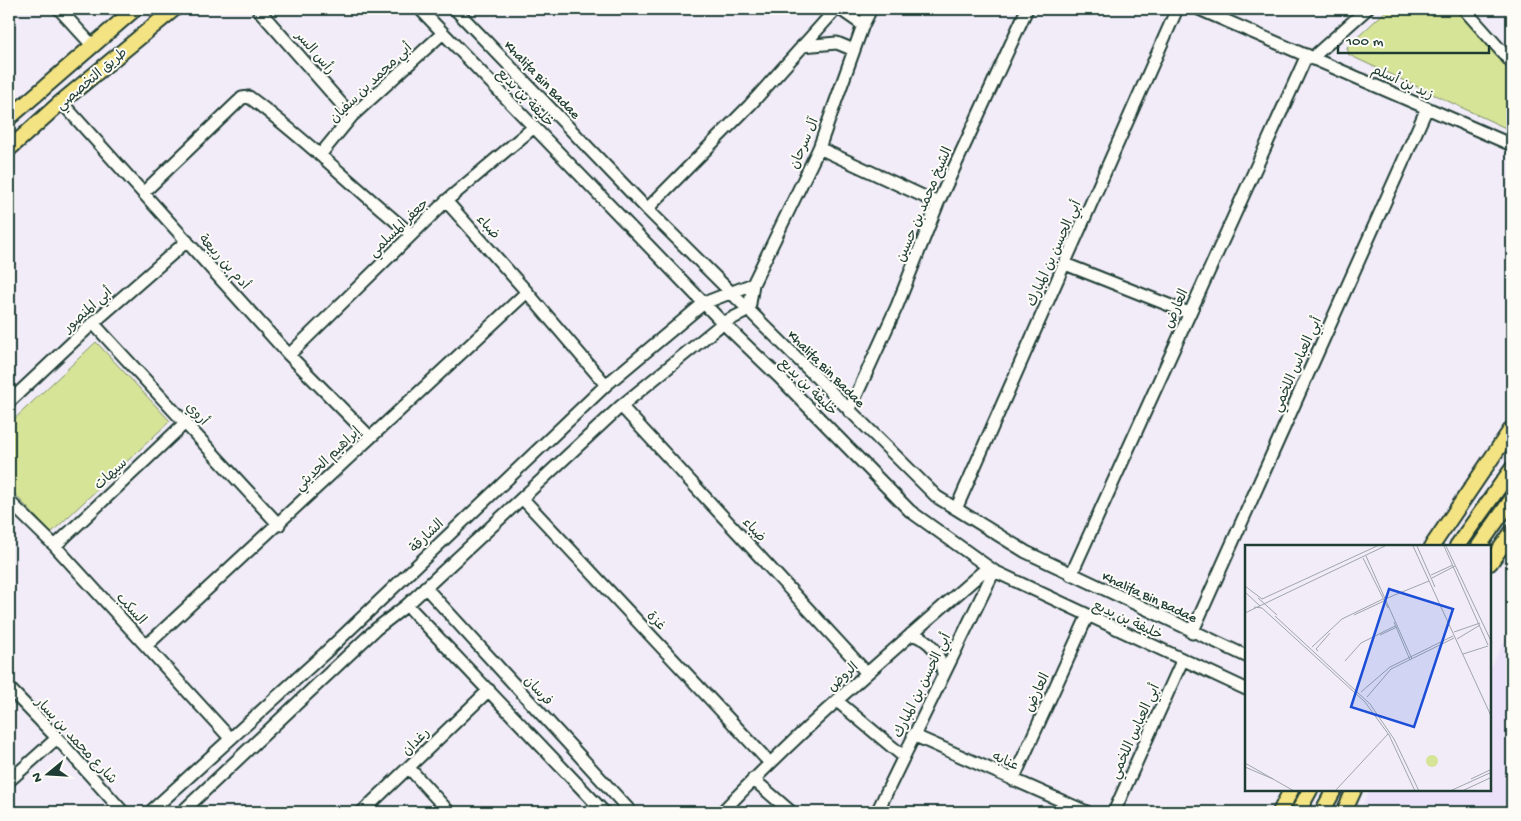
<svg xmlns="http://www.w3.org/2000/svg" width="1521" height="821" font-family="'Gochi Hand','Playpen Sans Arabic',sans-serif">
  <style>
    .built { fill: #ebe1f8 }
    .green { fill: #d6e497; stroke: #7a9066 }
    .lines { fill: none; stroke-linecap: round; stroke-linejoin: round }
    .minor-casing { stroke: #1f3d34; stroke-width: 15 }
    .major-casing { stroke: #1f3d34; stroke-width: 18 }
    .minor { stroke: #fdfcf7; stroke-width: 11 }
    .major { stroke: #f4e382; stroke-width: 14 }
    .labels { text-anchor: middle; stroke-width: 4; stroke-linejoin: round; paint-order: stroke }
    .street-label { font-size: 14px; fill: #1f3d34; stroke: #fdfcf7 }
    .inset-road { fill: none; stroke: #9ea6aa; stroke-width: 1 }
    .view { fill: #1d4ed8; fill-opacity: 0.15; stroke: #1d4ed8; stroke-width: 2.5 }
    .inset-edge { fill: none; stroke: #1f3d34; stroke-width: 2.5 }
  </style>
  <rect width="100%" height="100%" fill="#f2ecf8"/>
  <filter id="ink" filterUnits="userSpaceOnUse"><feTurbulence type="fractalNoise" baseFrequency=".02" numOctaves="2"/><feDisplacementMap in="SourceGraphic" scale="10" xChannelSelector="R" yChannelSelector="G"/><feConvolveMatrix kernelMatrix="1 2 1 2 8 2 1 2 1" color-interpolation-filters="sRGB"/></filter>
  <g filter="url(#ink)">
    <path class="built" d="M 1512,628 L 1512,812 L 1359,812 L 1370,790 L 1490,790 L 1490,668 Z"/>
    <path class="green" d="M 1388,9 L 1456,9 L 1512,71 L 1512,131 L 1349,55 L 1347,47 Z
      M 96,342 L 170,421 L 51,533 L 9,488 L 9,424 Z"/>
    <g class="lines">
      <defs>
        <path id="minor" d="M 59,9 L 92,45
          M 258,9 L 352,116
          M 420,9 L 723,323 L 778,376 L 910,511 L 994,571 L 1246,689
          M 455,9 L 647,209 L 937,497 L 1026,552 L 1246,656
          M 840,9 L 863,25
          M 1199,9 L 1512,145
          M 1464,9 L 1512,63
          M 802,46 L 837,43 L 854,50
          M 1313,57 L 1367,9
          M 60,103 L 64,105 L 289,355 L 370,437
          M 819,148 L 938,203
          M 320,155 L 352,116 L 443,33
          M 144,192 L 242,98 L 249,97 C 306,139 356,189 411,234
          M 446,201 L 527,292 L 606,385
          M 647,209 L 750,105 L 836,9
          M 1065,264 L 1189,313
          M 93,323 L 279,525
          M 289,355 L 446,201 L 534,127
          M 9,402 L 93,323 L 187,241
          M 621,406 L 867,673
          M 849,411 L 897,306 L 938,203 L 1027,9
          M 522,498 L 770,763
          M 9,501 L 55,546 L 230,738
          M 956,509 L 1177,9
          M 55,546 L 186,422
          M 1071,575 L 1307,55
          M 425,587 L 631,812
          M 407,605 L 604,812
          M 1192,633 L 1427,108
          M 911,634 C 932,640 939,653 943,673
          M 146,646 L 527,292
          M 9,688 L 57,738 L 123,812
          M 837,701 L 903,756
          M 913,735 L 1087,812
          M 409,768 L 449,812
          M 753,779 L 791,812
          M 1013,780 L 1087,617
          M 9,781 L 57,738
          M 150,812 L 325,653 L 606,385 L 704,303 L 753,284
          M 182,812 L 376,629 L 407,605 L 621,406 L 723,323 L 749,310 L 753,284 L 819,148 L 863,25 L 871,9
          M 362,812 L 489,690
          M 722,812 C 805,725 897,647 987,568
          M 877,812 L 994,571
          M 1114,812 L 1182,661"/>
        <path id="major" d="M 9,118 L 135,9
          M 9,149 L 60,103 L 174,9
          M 1432,546 L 1512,428
          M 1457,546 L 1512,469
          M 1479,546 L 1512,499
          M 1490,563 L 1512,532
          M 1280,812 L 1291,790
          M 1298,812 L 1310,790
          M 1322,812 L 1334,790
          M 1344,812 L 1354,790"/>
      </defs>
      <use href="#minor" class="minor-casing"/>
      <use href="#major" class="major-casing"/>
      <use href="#minor" class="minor"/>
      <use href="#major" class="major"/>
    </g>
  </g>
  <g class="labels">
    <g class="street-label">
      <text transform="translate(316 52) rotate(49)" y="5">رأس السر</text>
      <text transform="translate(91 78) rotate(-40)" y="5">طريق التخصصي</text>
      <text transform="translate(543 79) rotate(46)" y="5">Khalifa Bin Badae</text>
      <text transform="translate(1403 81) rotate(24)" y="5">زيد بن أسلم</text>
      <text transform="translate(370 82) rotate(-44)" y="5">أبي محمد بن سفيان</text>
      <text transform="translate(526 97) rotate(46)" y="5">خليفة بن بديع</text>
      <text transform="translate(803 143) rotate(-67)" y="5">آل سرحان</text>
      <text transform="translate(923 204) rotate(-67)" y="5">الشيخ محمد بن حسين</text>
      <text transform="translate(489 226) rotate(48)" y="5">ضباء</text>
      <text transform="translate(398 227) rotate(-44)" y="5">جعفر المسلمي</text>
      <text transform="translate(1053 253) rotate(-66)" y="5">أبي الحسن بن المبارك</text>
      <text transform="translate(225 261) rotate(48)" y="5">أدم بن ربيعة</text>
      <text transform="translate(1175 308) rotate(-66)" y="5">العارض</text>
      <text transform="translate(87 309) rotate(-42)" y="5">أبي المنصور</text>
      <text transform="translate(1296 364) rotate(-66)" y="5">أبي العباس اللخمي</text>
      <text transform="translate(827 368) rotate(45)" y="5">Khalifa Bin Badae</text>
      <text transform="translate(809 386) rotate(45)" y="5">خليفة بن بديع</text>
      <text transform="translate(198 413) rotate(47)" y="5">أروي</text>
      <text transform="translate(327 458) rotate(-44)" y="5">إبراهيم الحديثي</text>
      <text transform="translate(110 473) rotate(-43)" y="5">سيهات</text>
      <text transform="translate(755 529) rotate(47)" y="5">ضباء</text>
      <text transform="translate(426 535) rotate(-44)" y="5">الشارقة</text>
      <text transform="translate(1150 596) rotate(25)" y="5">Khalifa Bin Badae</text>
      <text transform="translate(132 608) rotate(48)" y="5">السكب</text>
      <text transform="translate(1128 619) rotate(25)" y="5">خليفة بن بديع</text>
      <text transform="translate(657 620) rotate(47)" y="5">غزة</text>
      <text transform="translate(842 676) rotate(-43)" y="5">الروض</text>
      <text transform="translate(921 685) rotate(-64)" y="5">أبي الحسن بن المبارك</text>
      <text transform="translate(539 690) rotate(47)" y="5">فرسان</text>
      <text transform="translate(1036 692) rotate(-65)" y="5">العارض</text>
      <text transform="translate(1134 731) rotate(-66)" y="5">أبي العباس اللخمي</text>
      <text transform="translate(77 740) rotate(47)" y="5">شارع محمد بن يسار</text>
      <text transform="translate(415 741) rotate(-45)" y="5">رغدان</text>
      <text transform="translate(1006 760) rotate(24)" y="5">عنابه</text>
    </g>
  </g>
  <g transform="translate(1245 545)">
    <rect width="246" height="246" fill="#f2ecf8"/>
    <path d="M181 216a6 6 0 1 1 12 0a6 6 0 1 1-12 0Z" fill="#d6e497"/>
    <path class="inset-road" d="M 168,1 L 247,173M 172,1 L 190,42M 199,1 L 243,100M 201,1 L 247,98M 121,11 L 167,114M 118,13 L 143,63M 186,30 L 208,20M 187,33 L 210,21M 0,41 L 17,54 L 132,1M 0,47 L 15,61M 13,53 L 32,70M 140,54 L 184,36M 9,62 L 17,63 L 120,157 L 144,190 L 170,246M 0,68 L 140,1M 109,70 L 139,56M 30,71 L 125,159 L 149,194 L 174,246M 149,77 L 165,115M 209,87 L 235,78M 135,90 L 152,82M 212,94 L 235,80M 67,102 L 97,74 L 138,54M 73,106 L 71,104 L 85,88M 218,109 L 243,101M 100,116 L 116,98 L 150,81M 116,147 L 145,122 L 208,91M 122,152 L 146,124 L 209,93M 0,218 L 49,246M 0,222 L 28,234M 226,234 L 247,224M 90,246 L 143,189M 205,246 L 247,227M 217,246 L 247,232"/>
    <path class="view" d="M 144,44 L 208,64 L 169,182 L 106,162 Z"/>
    <rect width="246" height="246" class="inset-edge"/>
  </g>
  <rect width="1521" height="821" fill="none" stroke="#fdfcf7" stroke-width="30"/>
  <rect x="15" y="15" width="1491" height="791" fill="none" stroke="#1f3d34" stroke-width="2" filter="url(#ink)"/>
  <g transform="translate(48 774) rotate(252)" stroke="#fdfcf7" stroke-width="4" paint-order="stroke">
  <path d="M0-4L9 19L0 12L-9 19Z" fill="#1f3d34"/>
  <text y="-8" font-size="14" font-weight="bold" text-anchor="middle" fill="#1f3d34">N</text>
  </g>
  <path d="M1338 45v8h151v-8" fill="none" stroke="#1f3d34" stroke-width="2.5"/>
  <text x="1346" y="45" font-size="15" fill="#1f3d34" stroke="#fdfcf7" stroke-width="4" paint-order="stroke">100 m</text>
</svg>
